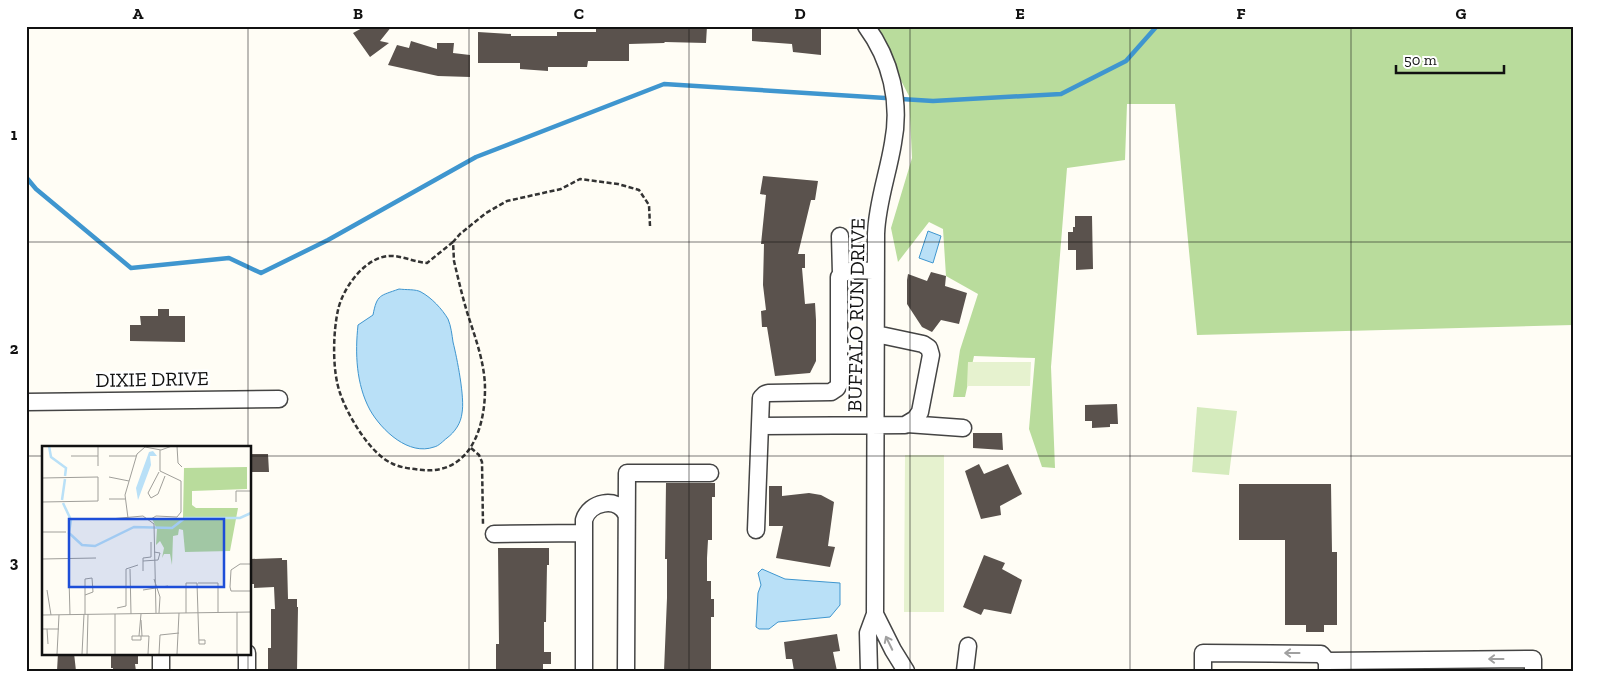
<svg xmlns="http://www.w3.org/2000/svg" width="1599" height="697" font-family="'Zilla Slab',serif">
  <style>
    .green { fill: #d5ebbd }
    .forest { fill: #b9dc9c }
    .pitch { fill: #e6f2cf }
    .water { fill: #b9e0f7; stroke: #3f96cf }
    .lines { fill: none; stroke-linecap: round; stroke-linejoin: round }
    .stream { stroke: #3f96cf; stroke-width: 4.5 }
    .building { fill: #5a524d }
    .minor-casing { stroke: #444; stroke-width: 19 }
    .path { stroke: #333; stroke-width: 2.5; stroke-dasharray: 5 2.5; stroke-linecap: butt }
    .minor { stroke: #fff; stroke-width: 16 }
    .oneway { stroke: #a0a0a0 }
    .grid { fill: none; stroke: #111; stroke-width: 1; stroke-opacity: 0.55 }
    .labels { text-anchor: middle; stroke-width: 5; stroke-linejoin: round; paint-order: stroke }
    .street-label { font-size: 20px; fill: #111; stroke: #fff }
    .inset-river { fill: none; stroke: #b9e0f7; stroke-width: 2.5 }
    .inset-road { fill: none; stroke: #a09f9a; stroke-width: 1 }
    .view { fill: #1d4ed8; fill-opacity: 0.15; stroke: #1d4ed8; stroke-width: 2.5 }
    .inset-edge { fill: none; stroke: #111; stroke-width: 2.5 }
    .neatline { fill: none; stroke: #111; stroke-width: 2 }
    .grid-label { font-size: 16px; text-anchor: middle; font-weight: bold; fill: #111 }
  </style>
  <rect width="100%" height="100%" fill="#fffdf5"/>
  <path class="green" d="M 1197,407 L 1237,411 L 1229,475 L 1192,472 Z"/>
  <path class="forest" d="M 873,26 L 1573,26 L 1573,325 L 1197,335 L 1175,104 L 1127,104 L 1125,160 L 1067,168 L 1051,367 L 1055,468 L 1042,467 L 1029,429 L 1035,358 L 974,356 L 965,397 L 953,397 L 960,350 L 978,294 L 946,276 L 943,229 L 929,222 L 898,262 L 891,228 L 912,158 L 909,96 Z"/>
  <path class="pitch" d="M 968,362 L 1031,362 L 1030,386 L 967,386 Z
    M 905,455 L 944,455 L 944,612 L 904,612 Z"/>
  <path class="water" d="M 928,231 L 941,236 L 933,263 L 919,258 Z
    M 399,289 C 406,290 416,289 421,292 C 432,298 442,309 448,319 C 451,326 452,335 453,342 C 457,358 465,398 462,413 C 461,423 455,432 447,438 C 443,441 439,446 434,447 C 409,456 382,431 370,410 C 356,384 355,353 358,325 L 373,315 C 377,294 380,296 399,289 Z
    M 762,569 L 785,579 L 840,583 L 840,605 L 830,617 L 778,622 L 769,629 L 759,629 L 756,627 L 758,593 L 761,585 L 758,573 Z"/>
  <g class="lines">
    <path class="stream" d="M 26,177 L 36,189 L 131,268 L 229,258 L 261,273 L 328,240 L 476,157 L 664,84 L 933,101 L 1061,94 L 1126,61 L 1157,26"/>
  </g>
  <path class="building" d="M 366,26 L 392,26 L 380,41 L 389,43 L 370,57 L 353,33 Z
    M 596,26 L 707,26 L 706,43 L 665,42 L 664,43 L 629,44 L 629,61 L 588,61 L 587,67 L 548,67 L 548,71 L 520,69 L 520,63 L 478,63 L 478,32 L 511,34 L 511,36 L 557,36 L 557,32 L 596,32 Z
    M 752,26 L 821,27 L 821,55 L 793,52 L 792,44 L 752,41 Z
    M 411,41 L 437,49 L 437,43 L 454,43 L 453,53 L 470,55 L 470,77 L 438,76 L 388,65 L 397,45 L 409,48 Z
    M 763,176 L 818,181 L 815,200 L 811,200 L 798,254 L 805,254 L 805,268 L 802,268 L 805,304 L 815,303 L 816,320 L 816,361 L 810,373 L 775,376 L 767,327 L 762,327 L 761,311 L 766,310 L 763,285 L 764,244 L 761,244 L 766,195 L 760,194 Z
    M 1075,216 L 1092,216 L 1093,269 L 1076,270 L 1076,250 L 1068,250 L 1068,232 L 1073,232 L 1073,227 L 1075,227 Z
    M 931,272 L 946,276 L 945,286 L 967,293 L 959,324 L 941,320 L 932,332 L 922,327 L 907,304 L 907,280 L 908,274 L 927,281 Z
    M 158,309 L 169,309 L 169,316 L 185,316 L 185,342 L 130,341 L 130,325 L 141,325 L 140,316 L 158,316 Z
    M 1117,404 L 1118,424 L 1110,424 L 1110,427 L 1092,428 L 1092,421 L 1085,421 L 1085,405 Z
    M 973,433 L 1002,433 L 1003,450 L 973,448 Z
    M 250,454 L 268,454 L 269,472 L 250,472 Z
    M 979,464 L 984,474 L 1008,464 L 1022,494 L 1000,506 L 1001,515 L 981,519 L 965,471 Z
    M 666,483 L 715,483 L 715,497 L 712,497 L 712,540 L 708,540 L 707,558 L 707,581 L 711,581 L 711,599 L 714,599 L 714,617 L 711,617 L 711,671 L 664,671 L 667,598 L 667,559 L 665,559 Z
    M 1239,484 L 1331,484 L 1332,552 L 1337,552 L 1337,625 L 1324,625 L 1324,632 L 1306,632 L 1306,625 L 1285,625 L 1285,540 L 1239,540 Z
    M 769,486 L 782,486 L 782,496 L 809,493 L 821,495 L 834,502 L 828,546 L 835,547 L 830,567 L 776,558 L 783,526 L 769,526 Z
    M 498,548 L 549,548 L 549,565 L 547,565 L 546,622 L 544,622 L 544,652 L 551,652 L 551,664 L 543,664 L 543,671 L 496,671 L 496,644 L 499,644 Z
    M 984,555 L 1005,563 L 1002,569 L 1022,580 L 1011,614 L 984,609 L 981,615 L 963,607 Z
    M 282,558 L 282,560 L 287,560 L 288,599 L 297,599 L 297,607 L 298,607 L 297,671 L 268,671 L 268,648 L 271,648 L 271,609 L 275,609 L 274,587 L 254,588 L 254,584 L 250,584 L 250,559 Z
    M 837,634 L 840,651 L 833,652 L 837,671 L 794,671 L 792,659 L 786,659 L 784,642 Z
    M 58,653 L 74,653 L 76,671 L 57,671 Z
    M 111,653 L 138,653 L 138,664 L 135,664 L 136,671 L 113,671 L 113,668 L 111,668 Z"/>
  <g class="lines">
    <defs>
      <path id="minor" d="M 866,26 C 891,60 901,102 893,143 C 888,174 877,203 876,234 L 875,614 L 868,633 L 869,671
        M 840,236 L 841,274
        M 26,402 L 279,399
        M 907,424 L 963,428
        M 760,426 L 905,425 L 915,419 L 920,412 L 931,355 L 929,348 L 923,344 L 876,334
        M 756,530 L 761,398 L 765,394 L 768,393 L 831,392 L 837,388 L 839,384 L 839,277 C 847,267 864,271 876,271
        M 494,534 L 584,533
        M 875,614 L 893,650 L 906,671
        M 161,653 L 161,671
        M 247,653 L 247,671
        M 1327,661 L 1533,659 L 1533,671
        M 584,671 L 584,520 C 589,502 617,496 626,514
        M 626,671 L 627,473 L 710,473
        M 965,671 L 968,646
        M 1203,671 L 1203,653 L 1321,654 L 1327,661 L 1327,671"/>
    </defs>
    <use href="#minor" class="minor-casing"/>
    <path class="path" d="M 453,242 L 427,263 C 415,262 405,257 393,256 C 367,254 343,287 338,310 C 333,333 332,370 340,393 C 348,416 370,454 393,464 C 402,468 413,469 423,470 C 470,474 485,428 485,389 C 485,363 475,337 467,312 C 462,295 458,278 454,261 L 453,242 L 460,234 L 486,213 L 507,201 L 561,189 L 580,179 L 618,184 L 639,190 L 649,205 L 650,226
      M 471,448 L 479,455 L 482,462 L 483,525"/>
    <use href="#minor" class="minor"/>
  </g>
  <defs><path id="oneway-shaft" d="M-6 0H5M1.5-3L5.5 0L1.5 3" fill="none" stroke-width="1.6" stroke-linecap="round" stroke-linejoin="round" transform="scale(1.25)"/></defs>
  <g class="oneway">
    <use href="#oneway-shaft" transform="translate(889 643) rotate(-116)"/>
    <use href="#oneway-shaft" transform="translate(1292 653) rotate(-180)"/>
    <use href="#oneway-shaft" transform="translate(1496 659) rotate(180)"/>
  </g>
  <path class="grid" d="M 248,26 L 248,447M 469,26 L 469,671M 689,26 L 689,671M 910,26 L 910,671M 1130,26 L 1130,671M 1351,26 L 1351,671M 26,242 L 1573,242M 26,456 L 44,456M 250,456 L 1573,456M 248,653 L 248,671"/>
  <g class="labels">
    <g class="street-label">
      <text transform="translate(856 315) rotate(-89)" y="7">BUFFALO RUN DRIVE</text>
      <text transform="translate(152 379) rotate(-1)" y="7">DIXIE DRIVE</text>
    </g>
  </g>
  <g transform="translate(42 446)">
    <rect width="209" height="209" fill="#fffdf5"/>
    <path d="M 205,21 L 205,43 L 150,45 L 150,59 L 154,62 L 196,62 L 188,105 L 143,106 L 141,84 L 137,83 L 136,89 L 131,90 L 130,119 L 128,108 L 122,108 L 120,112 L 122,102 L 118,95 L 114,99 L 115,83 L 110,73 L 141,72 L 142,22 Z" fill="#b9dc9c"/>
    <path d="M 111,5 L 115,10 L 108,10 L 109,19 L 96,54 L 94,42 L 107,6 Z" fill="#b9e0f7"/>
    <path class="inset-river" d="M 7,0 L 9,11 L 24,22 L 23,30M 20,54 L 23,33M 21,57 L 29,74 L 27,87 L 40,99 L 53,100 L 92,81 L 130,82 L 143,72 L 198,72 L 209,67"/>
    <path class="inset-road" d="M 56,0 L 56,20M 135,0 L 136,17 L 140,21M 29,10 L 56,10M 67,10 L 94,10M 117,26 L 106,47 L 109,52 L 116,48 L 123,30M 67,31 L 87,35M 0,32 L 56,31 L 56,55 L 0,56M 67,53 L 83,53M 194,56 L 194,45 L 209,45M 86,72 L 83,49 L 95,8 L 103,1 L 119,4 L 130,0M 68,73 L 101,70 L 112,78 L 114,167M 109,73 L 114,70 L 135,71 L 139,66 L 139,35 L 118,25 L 118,4M 0,86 L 24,86M 0,113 L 54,112M 101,115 L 116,114 L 118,107 L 112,106M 209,118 L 198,118 L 189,124 L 188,141 L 189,145 L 209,145M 88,123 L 89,168M 101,125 L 101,112 L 109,111 L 109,96M 27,132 L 28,169M 112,133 L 118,151 L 117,167M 156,137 L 176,137 L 176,167M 5,144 L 9,169M 101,144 L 126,140M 43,149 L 51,146 L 50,132 L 43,133 L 43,168M 75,162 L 84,160 L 84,123 L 96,119M 144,167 L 144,137 L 155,137 L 157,198 L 163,198 L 163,194 L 157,194M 73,168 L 73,208M 0,169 L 209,166M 99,174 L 100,190 L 97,190 L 99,168M 0,183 L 17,183M 5,183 L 6,198M 97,190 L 90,190 L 90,194 L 99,194 L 99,190M 100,190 L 107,190 L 106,208M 15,208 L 17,169M 40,208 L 42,168M 45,208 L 46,168M 117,208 L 118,189 L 137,187M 135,208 L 137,167M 195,208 L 195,166"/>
    <path class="view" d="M 27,73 L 182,73 L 182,141 L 27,141 Z"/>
    <rect width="209" height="209" class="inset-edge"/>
  </g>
  <rect width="1599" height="697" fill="none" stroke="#ffffff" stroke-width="55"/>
  <path d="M1396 65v8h108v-8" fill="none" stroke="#111111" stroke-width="2.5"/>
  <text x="1404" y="65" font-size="15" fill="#111111" stroke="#ffffff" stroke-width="4" paint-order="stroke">50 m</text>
  <rect x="28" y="28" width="1544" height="642" class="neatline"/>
  <g class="grid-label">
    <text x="138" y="19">A</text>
    <text x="358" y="19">B</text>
    <text x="579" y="19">C</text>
    <text x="800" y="19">D</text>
    <text x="1020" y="19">E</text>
    <text x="1241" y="19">F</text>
    <text x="1461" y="19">G</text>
    <text x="14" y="140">1</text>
    <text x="14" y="354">2</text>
    <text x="14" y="568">3</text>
  </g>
</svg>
